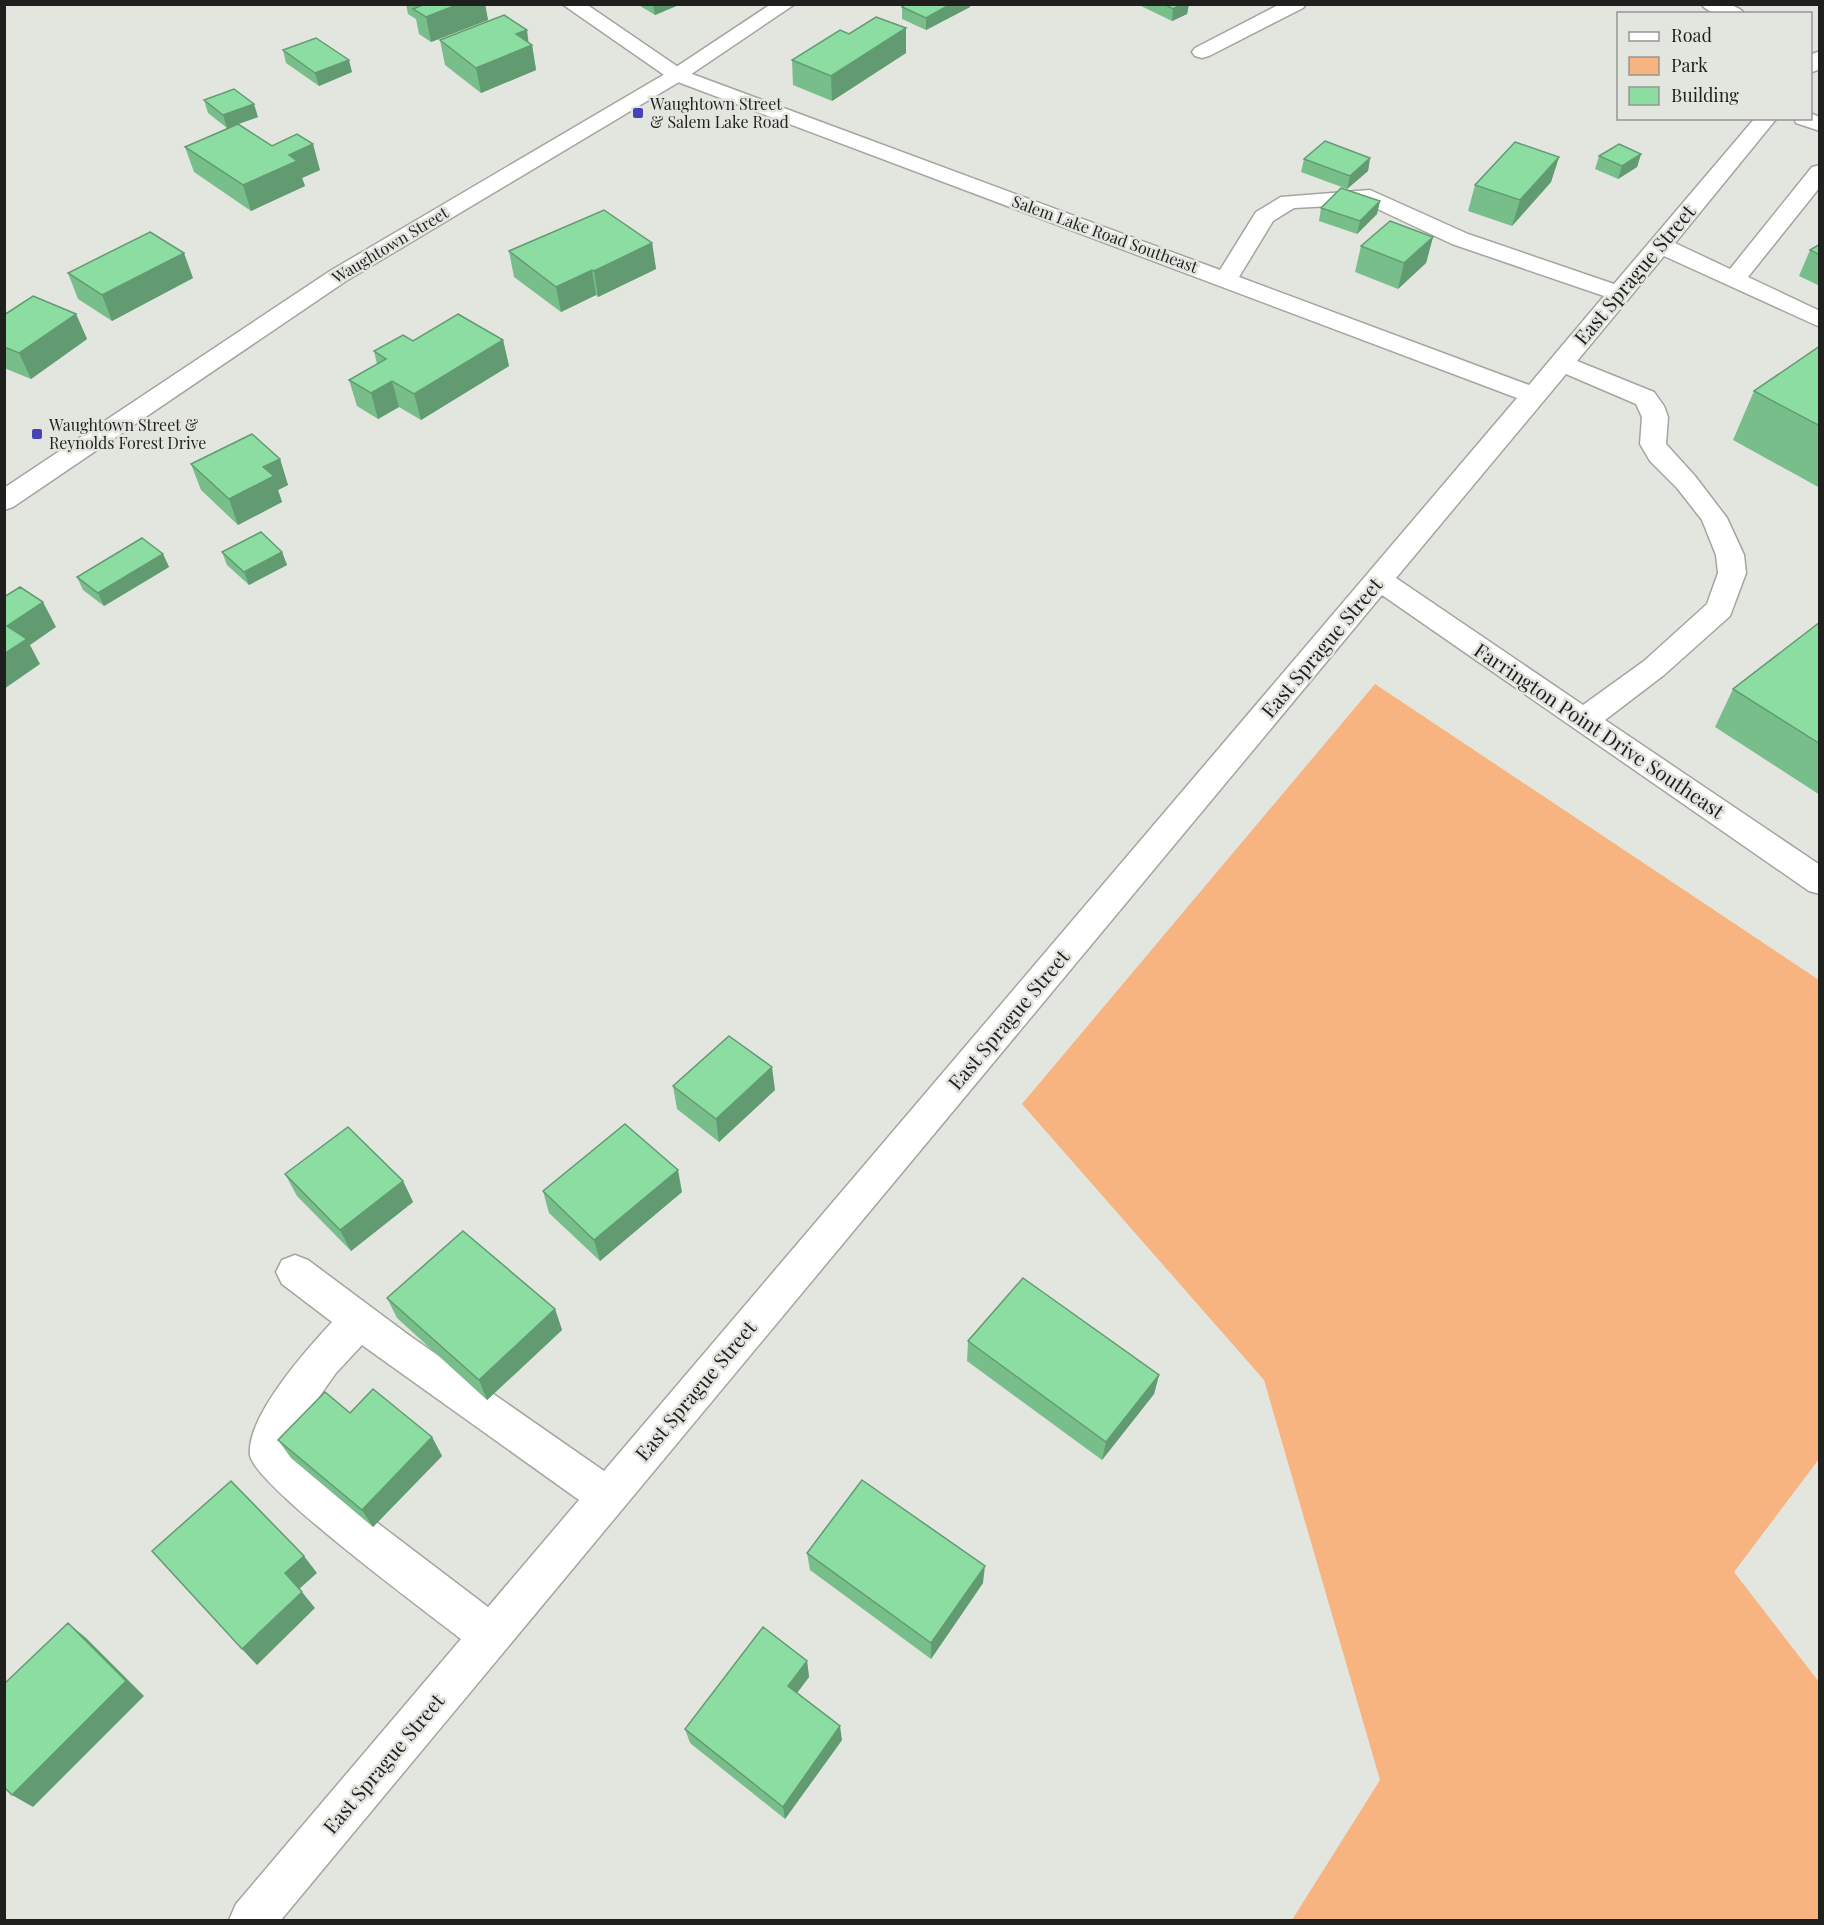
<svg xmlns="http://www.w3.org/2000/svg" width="1824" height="1925" font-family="'Playfair Display',serif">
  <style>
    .green { fill: #f7b380 }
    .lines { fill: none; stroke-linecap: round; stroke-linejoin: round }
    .minor-casing { stroke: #a3a5a0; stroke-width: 3 }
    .major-casing { stroke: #a3a5a0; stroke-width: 3 }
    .minor { fill: #fff; fill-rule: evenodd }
    .major { fill: #fff; fill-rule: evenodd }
    .wall { fill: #78be8b }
    .shaded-wall { fill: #629b71 }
    .building { fill: #8cdda2; stroke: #629b71; stroke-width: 1.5 }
    .poi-dot { fill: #4643b9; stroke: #e3e5df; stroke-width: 2 }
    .labels { text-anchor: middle; stroke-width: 5; stroke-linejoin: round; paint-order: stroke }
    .far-poi-label { font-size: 16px; fill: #1f201e; stroke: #e3e5df; text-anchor: start }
    .far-street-label { font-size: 16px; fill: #1f201e; stroke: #e3e5df }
    .street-label { font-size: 20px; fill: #1f201e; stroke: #e3e5df }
  </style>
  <rect width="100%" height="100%" fill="#e3e5df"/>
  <path class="green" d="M 1375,684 L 1819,980 L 1819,1459 L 1734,1572 L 1819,1682 L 1819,1920 L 1292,1920 L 1380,1780 L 1264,1380 L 1022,1104 Z"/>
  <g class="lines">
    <defs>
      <path id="minor" d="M 562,4 L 586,4 L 684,71 L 1220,270 L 1256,212 L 1281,197 L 1370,190 L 1468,234 L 1614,284 L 1755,118 L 1777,118 L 1675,243 L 1730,269 L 1812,167 L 1820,165 L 1820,187 L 1748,277 L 1820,311 L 1820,327 L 1664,256 L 1577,361 L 1654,392 L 1664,406 L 1668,417 L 1666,444 L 1695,476 L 1727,518 L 1744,555 L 1746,573 L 1730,616 L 1664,675 L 1605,720 L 1820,865 L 1820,894 L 1809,891 L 1382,595 L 281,1920 L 229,1920 L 236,1904 L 461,1639 C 428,1613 254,1485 250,1455 C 246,1417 307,1349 332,1322 L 282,1284 L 276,1272 L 282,1260 L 295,1255 L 308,1260 L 410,1336 L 604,1471 L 1517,398 L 670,79 ZM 1367,204 L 1452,244 L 1604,296 L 1529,385 L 1239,277 L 1273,221 L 1294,208 ZM 1566,374 L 1636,404 L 1642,417 L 1640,444 L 1650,461 L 1677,488 L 1702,520 L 1716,555 L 1718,573 L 1707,604 L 1644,661 L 1583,705 L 1396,578 ZM 362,1345 L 579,1500 L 488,1607 L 367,1515 L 291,1449 L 292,1435 L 336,1373 Z
        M 1280,4 L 1306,4 L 1303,8 L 1209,56 L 1202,58 L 1195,56 L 1192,52 L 1195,48 Z
        M 1701,4 C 1716,4 1735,1 1745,14 C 1730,14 1711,17 1701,4 Z
        M 1820,51 L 1820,69 L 1810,73 L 1810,55 Z
        M 1810,113 L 1820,117 L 1820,131 L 1796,123 L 1794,118 L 1810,118 Z"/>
      <path id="major" d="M 771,4 L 795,4 L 684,79 L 346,281 L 13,507 L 4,510 L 4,488 L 330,271 L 670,71 Z"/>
    </defs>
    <use href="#minor" class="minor-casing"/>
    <use href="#major" class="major-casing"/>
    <use href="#minor" class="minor"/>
    <use href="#major" class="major"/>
  </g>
  <path class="wall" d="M 406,4 L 485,4 L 488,20 L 431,42 L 419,34 L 416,19 L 408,14 Z
    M 637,4 L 681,4 L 655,15 Z
    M 906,4 L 970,4 L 970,7 L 926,30 L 902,19 L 902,7 Z
    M 1137,4 L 1189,4 L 1187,14 L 1172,21 Z
    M 849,34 L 906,53 L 832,101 L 793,85 L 792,60 Z
    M 440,40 L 529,42 L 532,45 L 536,70 L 481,93 L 445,65 Z
    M 283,50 L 352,72 L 319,86 L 286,63 Z
    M 204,100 L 258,117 L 238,124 L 272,146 L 320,170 L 302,178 L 305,186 L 251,211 L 194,172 L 185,147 L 227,128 L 208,113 Z
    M 1641,154 L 1637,167 L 1618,179 L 1595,169 L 1599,156 Z
    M 1559,157 L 1551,182 L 1512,226 L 1468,211 L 1475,185 Z
    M 1370,158 L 1368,171 L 1347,189 L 1301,172 L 1304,159 Z
    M 1380,201 L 1377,214 L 1357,234 L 1319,221 L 1321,208 Z
    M 1433,237 L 1426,263 L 1398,289 L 1355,272 L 1361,246 Z
    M 652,243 L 656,269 L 598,297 L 596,295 L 561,312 L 514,277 L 509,251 Z
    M 1820,244 L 1820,286 L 1799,276 L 1810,250 Z
    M 68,273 L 193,278 L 112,321 L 78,299 Z
    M 76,314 L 87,339 L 31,379 L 4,368 L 4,315 Z
    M 503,340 L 509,366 L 421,420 L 399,407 L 378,419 L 357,406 L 349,380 L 377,364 L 374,351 L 413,341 Z
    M 1820,346 L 1820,488 L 1733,440 L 1754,391 Z
    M 280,459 L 288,485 L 278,490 L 282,502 L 238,525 L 201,490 L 191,464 Z
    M 222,552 L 282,552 L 287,565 L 249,585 L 227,565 Z
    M 163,554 L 169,567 L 104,606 L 83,590 L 77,577 Z
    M 1820,622 L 1820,795 L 1715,727 L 1733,689 Z
    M 673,1086 L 775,1090 L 719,1142 L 677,1109 Z
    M 285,1174 L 403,1181 L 413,1202 L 351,1251 L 297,1196 Z
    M 543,1191 L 682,1192 L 600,1261 L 549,1213 Z
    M 387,1298 L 555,1309 L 562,1330 L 487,1400 L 397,1318 Z
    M 968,1341 L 1159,1375 L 1154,1394 L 1102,1460 L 967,1361 Z
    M 350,1413 L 432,1437 L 442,1456 L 373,1527 L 291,1458 L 278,1440 Z
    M 807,1553 L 983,1583 L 931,1659 L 810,1570 Z
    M 807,1661 L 809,1677 L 797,1693 L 842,1740 L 785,1819 L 690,1743 L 685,1729 Z"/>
  <path class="shaded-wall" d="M 459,4 L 485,4 L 488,20 L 431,42 L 426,17 Z
    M 653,4 L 681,4 L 655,15 Z
    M 951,4 L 970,4 L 970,7 L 926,30 L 926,18 Z
    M 1182,4 L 1189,4 L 1187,14 L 1172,21 L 1173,9 Z
    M 906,28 L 906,53 L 832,101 L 831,76 Z
    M 527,30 L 529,46 L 532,45 L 536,70 L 481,93 L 476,68 L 516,34 Z
    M 349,60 L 352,72 L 319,86 L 315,73 Z
    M 254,104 L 258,117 L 227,128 L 223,115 Z
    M 313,144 L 320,170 L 302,178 L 305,186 L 251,211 L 243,185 L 289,155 Z
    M 1641,154 L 1637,167 L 1618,179 L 1622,166 Z
    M 1559,157 L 1551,182 L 1512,226 L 1520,200 Z
    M 1370,158 L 1368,171 L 1347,189 L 1350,176 Z
    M 1380,201 L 1377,214 L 1357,234 L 1360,221 Z
    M 1433,237 L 1426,263 L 1398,289 L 1404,263 Z
    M 652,243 L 656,269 L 598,297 L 594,271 Z
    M 184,253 L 193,278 L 112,321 L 102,295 Z
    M 592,270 L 596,295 L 561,312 L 556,287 Z
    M 76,314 L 87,339 L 31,379 L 19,353 Z
    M 503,340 L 509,366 L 421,420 L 414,394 Z
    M 392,381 L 399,407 L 378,419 L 371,393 Z
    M 280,459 L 288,485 L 278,490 L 282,502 L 238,525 L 229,499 L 263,467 Z
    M 282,552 L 287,565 L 249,585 L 244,572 Z
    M 163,554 L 169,567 L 104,606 L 98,593 Z
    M 43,602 L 56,627 L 30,645 L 40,664 L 4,689 L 4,654 L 7,626 Z
    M 772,1067 L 775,1090 L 719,1142 L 716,1119 Z
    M 678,1170 L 682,1192 L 600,1261 L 594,1240 Z
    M 403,1181 L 413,1202 L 351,1251 L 340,1230 Z
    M 555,1309 L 562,1330 L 487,1400 L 479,1380 Z
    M 1159,1375 L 1154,1394 L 1102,1460 L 1106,1442 Z
    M 432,1437 L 442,1456 L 373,1527 L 362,1510 Z
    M 304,1556 L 317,1573 L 298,1590 L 285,1573 Z
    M 985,1566 L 983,1583 L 931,1659 L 931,1643 Z
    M 302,1592 L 315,1608 L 257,1665 L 242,1649 Z
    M 68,1623 L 86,1638 L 144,1696 L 33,1807 L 12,1795 Z
    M 807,1661 L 809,1677 L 791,1701 L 788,1686 Z
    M 840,1726 L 842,1740 L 785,1819 L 783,1807 Z"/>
  <path class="building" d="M 425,4 L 459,4 L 426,17 L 413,9 Z
    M 906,4 L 951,4 L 926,18 L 902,7 Z
    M 1164,4 L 1182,4 L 1173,9 Z
    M 504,15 L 527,30 L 516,34 L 532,45 L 476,68 L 440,40 Z
    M 876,17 L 906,28 L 831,76 L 792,60 L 840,30 L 849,34 Z
    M 316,38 L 349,60 L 315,73 L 283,50 Z
    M 234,89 L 254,104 L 223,115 L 204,100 Z
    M 238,124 L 272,146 L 297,134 L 313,144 L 289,155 L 297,161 L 243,185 L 185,147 Z
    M 1325,141 L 1370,158 L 1350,176 L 1304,159 Z
    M 1515,142 L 1559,157 L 1520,200 L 1475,185 Z
    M 1619,144 L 1641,154 L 1622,166 L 1599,156 Z
    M 1341,188 L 1380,201 L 1360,221 L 1321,208 Z
    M 604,210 L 652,243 L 594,271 L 592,270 L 556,287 L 509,251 Z
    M 1390,221 L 1433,237 L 1404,263 L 1361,246 Z
    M 150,232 L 184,253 L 102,295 L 68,273 Z
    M 1820,244 L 1820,255 L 1810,250 Z
    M 33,296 L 76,314 L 19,353 L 4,347 L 4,315 Z
    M 458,314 L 503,340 L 414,394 L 392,381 L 371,393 L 349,380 L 386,359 L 374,351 L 403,335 L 413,341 Z
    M 1820,346 L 1820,426 L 1754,391 Z
    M 252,434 L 280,459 L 263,467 L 274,476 L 229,499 L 191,464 Z
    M 261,532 L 282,552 L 244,572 L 222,552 Z
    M 142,538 L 163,554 L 98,593 L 77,577 Z
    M 20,587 L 43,602 L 7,626 L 27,639 L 4,654 L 4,597 Z
    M 1820,622 L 1820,744 L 1733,689 Z
    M 729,1036 L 772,1067 L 716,1119 L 673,1086 Z
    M 625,1124 L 678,1170 L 594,1240 L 543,1191 Z
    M 348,1127 L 403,1181 L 340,1230 L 285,1174 Z
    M 463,1231 L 555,1309 L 479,1380 L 387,1298 Z
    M 1023,1278 L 1159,1375 L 1106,1442 L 968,1341 Z
    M 373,1389 L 432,1437 L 362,1510 L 278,1440 L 325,1392 L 350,1413 Z
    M 862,1480 L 985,1566 L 931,1643 L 807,1553 Z
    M 231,1481 L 304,1556 L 285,1573 L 302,1592 L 242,1649 L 152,1551 Z
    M 68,1623 L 126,1681 L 12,1795 L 4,1787 L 4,1684 Z
    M 763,1627 L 807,1661 L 788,1686 L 840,1726 L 783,1807 L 685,1729 Z"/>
  <g class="poi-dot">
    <rect x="632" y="107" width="12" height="12" rx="3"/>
    <rect x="31" y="428" width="12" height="12" rx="3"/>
  </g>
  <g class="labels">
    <g class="far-poi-label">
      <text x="650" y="110">Waughtown Street<tspan x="650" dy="18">&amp; Salem Lake Road</tspan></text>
      <text x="49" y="431">Waughtown Street &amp;<tspan x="49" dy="18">Reynolds Forest Drive</tspan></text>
    </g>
    <g class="far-street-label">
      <text transform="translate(1105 234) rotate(20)" y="6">Salem Lake Road Southeast</text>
      <text transform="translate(390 245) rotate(-31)" y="6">Waughtown Street</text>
    </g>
    <g class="street-label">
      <text transform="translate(1635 275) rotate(-50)" y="7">East Sprague Street</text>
      <text transform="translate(1322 648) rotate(-50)" y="7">East Sprague Street</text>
      <text transform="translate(1599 731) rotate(34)" y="7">Farrington Point Drive Southeast</text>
      <text transform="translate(1009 1020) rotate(-50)" y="7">East Sprague Street</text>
      <text transform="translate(696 1391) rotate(-50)" y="7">East Sprague Street</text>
      <text transform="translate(384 1764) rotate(-50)" y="7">East Sprague Street</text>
    </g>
  </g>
  <rect width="1824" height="1925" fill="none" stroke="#1f201e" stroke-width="12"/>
  <rect x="1617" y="12" width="195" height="108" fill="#e3e5df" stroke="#959692" stroke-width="1.5"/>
  <rect x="1629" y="32" width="30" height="9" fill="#ffffff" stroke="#959692" stroke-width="1.5"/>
  <text x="1671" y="42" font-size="18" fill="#1f201e">Road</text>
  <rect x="1629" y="57" width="30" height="18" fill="#f7b380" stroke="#959692" stroke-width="1.5"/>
  <text x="1671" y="72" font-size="18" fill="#1f201e">Park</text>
  <rect x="1629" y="87" width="30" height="18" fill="#8cdda2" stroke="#959692" stroke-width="1.5"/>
  <text x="1671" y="102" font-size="18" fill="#1f201e">Building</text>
</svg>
